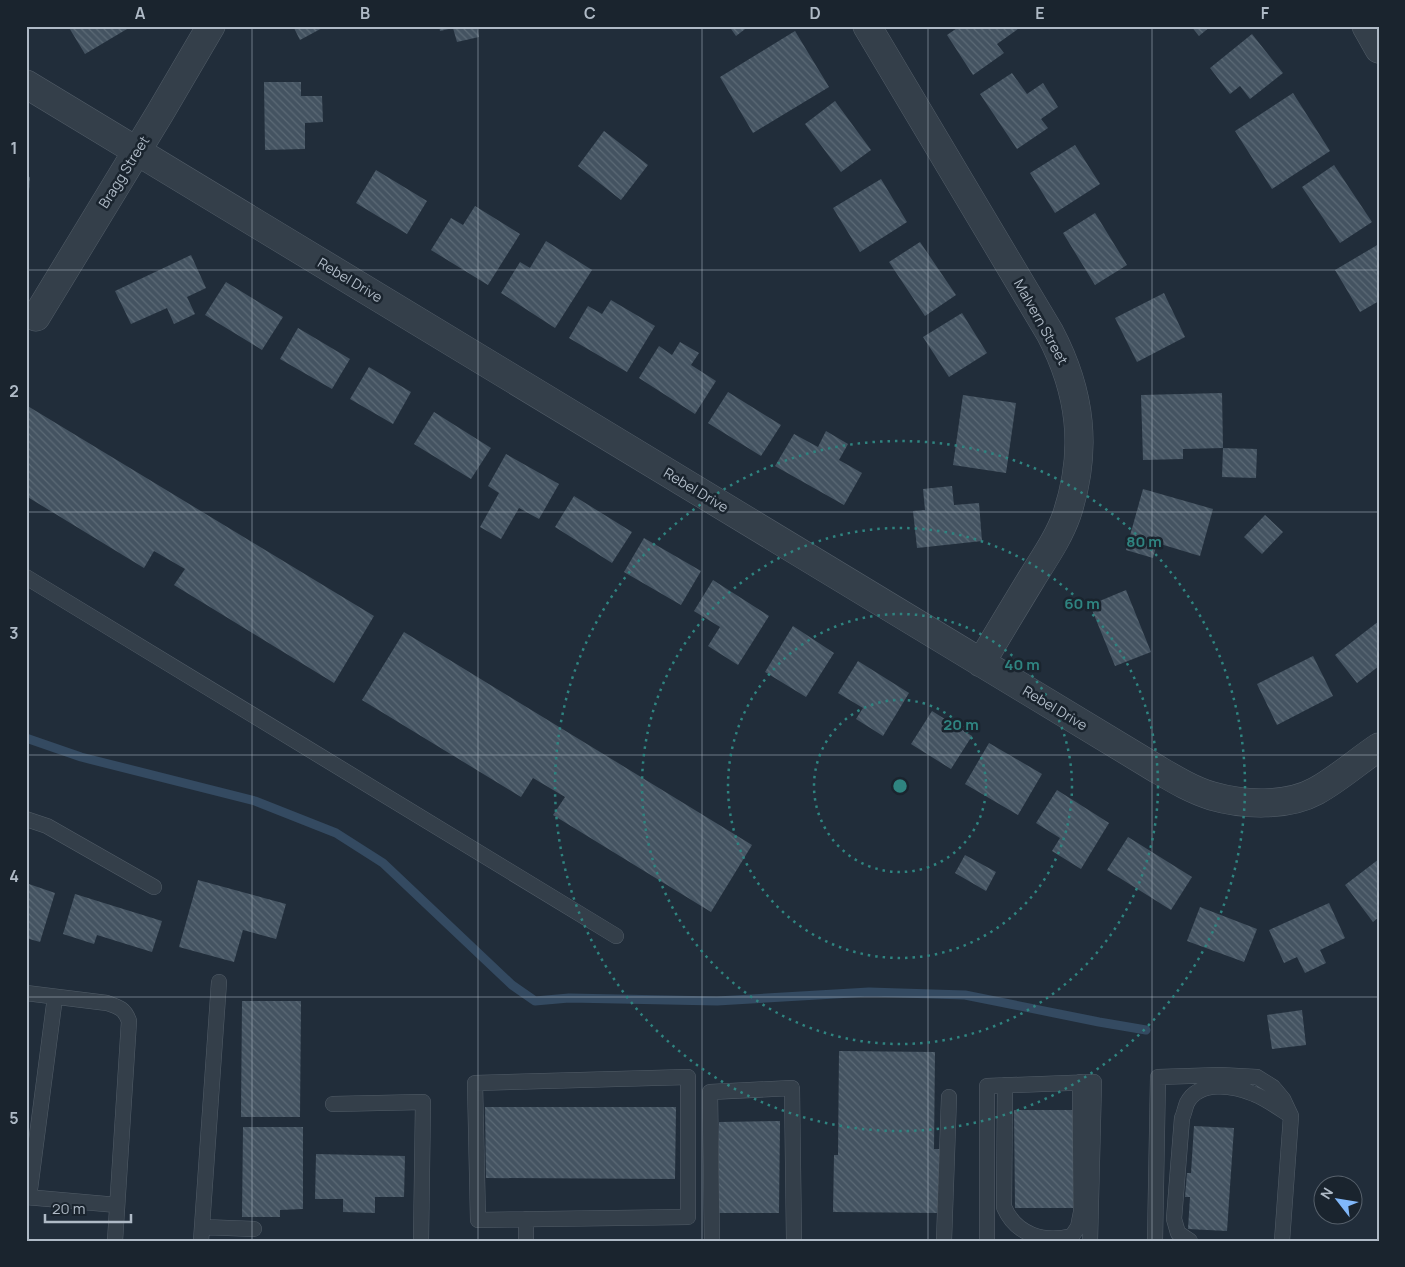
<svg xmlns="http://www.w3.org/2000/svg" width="1405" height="1267" font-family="Manrope,sans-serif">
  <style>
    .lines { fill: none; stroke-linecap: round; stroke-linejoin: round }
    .stream { stroke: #344a61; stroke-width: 9 }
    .building { fill: url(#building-back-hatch) }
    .service-casing { stroke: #525d68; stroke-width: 16 }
    .minor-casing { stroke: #525d68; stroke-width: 29 }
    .tertiary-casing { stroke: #525d68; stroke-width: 29 }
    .service { stroke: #343f4a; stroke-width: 15 }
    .minor { stroke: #343f4a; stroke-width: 28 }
    .tertiary { stroke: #343f4a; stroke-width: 28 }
    .grid { fill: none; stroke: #afbac6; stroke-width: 1; stroke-opacity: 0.55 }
    .ring { fill: none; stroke: #2f8480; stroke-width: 2.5; stroke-dasharray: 2.5 5 }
    .labels { text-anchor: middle; stroke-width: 5; stroke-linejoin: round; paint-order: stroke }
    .street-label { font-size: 14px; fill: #afbac6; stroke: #1a242e }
    .centre { fill: #2f8480; stroke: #1a242e; stroke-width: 2.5 }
    .ring-label { font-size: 15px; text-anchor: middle; font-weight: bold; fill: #2f8480; stroke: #1a242e; stroke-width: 5; stroke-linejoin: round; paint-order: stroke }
    .neatline { fill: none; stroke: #afbac6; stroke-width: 2 }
    .grid-label { font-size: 16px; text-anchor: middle; font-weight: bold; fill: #afbac6 }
  </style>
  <defs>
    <pattern id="building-back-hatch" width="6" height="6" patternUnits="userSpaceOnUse" patternTransform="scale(1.25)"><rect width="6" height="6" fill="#445361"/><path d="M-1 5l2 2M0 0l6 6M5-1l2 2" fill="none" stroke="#5c6a76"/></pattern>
  </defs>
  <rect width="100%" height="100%" fill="#212d3a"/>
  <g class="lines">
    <path class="stream" d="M 26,738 L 81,757 L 255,801 L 336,833 L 383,863 L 512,985 L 535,1001 L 569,998 L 717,1001 L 869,992 L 965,995 L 1099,1022 L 1146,1030"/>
  </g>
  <path class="building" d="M 68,26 L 132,26 L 85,54 Z
    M 293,26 L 326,26 L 300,40 Z
    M 439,26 L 477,26 L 479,37 L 457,42 L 453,28 L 440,31 Z
    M 729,26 L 749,26 L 736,36 Z
    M 960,26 L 1022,26 L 997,44 L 1004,53 L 973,75 L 947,35 Z
    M 1191,26 L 1211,26 L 1199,36 Z
    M 795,31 L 829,87 L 753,133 L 720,77 Z
    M 1252,34 L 1283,73 L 1250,99 L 1240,86 L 1230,94 L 1210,68 Z
    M 1012,73 L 1027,94 L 1043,83 L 1058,107 L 1041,119 L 1048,128 L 1017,149 L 980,94 Z
    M 264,82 L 301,82 L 301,96 L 322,96 L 323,122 L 305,123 L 305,149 L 265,150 Z
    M 1293,93 L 1330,151 L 1272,189 L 1235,131 Z
    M 835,101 L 871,150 L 841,172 L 805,124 Z
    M 604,131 L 648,165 L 621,200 L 578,166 Z
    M 1075,145 L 1100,184 L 1055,213 L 1030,173 Z
    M 1334,165 L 1372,222 L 1340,243 L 1302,187 Z
    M 376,170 L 427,201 L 407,234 L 356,203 Z
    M 26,176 L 30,177 L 28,206 L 26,206 Z
    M 881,179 L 907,222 L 860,252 L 833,208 Z
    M 475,206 L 520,234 L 488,285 L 431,250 L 451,218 L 463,225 Z
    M 1095,213 L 1127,265 L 1095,285 L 1063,233 Z
    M 546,241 L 592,270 L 555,328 L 501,293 L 520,262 L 530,268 Z
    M 920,242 L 956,295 L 925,316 L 889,262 Z
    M 1379,244 L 1379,301 L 1360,312 L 1335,270 Z
    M 191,255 L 206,288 L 187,297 L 195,314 L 174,324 L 167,308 L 131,324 L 115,291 Z
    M 226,282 L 283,317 L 262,350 L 205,315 Z
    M 1164,293 L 1185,337 L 1137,362 L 1115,318 Z
    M 611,300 L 655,326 L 627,372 L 569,338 L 588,306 L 602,314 Z
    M 962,313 L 987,353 L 949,377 L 923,337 Z
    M 298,328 L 350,359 L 332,389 L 280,359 Z
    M 680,342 L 699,353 L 691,365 L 716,381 L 695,414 L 639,378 L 659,346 L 672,355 Z
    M 369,367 L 411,392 L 393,424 L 350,399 Z
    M 728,392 L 781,425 L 761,456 L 708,423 Z
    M 1222,393 L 1223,448 L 1183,449 L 1183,459 L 1143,460 L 1141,395 Z
    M 963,395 L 1016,403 L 1006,473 L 953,465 Z
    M 26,405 L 374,616 L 334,683 L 174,585 L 185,569 L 154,551 L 144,568 L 26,496 Z
    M 434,412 L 491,448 L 471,479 L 414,444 Z
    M 826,431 L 848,444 L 839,460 L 862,473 L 844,505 L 775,466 L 794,434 L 818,447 Z
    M 1223,448 L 1257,449 L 1256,478 L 1222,477 Z
    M 506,454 L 559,484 L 539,519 L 519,508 L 501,539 L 480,527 L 499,493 L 488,486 Z
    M 952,486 L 954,505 L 979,503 L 982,541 L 917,548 L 913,511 L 925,510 L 923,489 Z
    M 1143,489 L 1213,509 L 1200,556 L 1157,543 L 1153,558 L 1126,550 Z
    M 574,496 L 632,532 L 612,563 L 555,527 Z
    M 1265,515 L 1283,532 L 1262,554 L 1244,537 Z
    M 644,538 L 701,571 L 681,605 L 624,572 Z
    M 713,580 L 769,616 L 738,665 L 708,646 L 720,627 L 694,611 Z
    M 1126,590 L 1151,652 L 1115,666 L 1090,605 Z
    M 1379,621 L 1379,666 L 1357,683 L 1335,655 Z
    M 793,626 L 834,653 L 806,697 L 765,672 Z
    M 404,632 L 752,845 L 711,912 L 553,815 L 565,797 L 533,778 L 521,797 L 362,700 Z
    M 1313,656 L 1333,696 L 1277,725 L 1257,684 Z
    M 858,661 L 909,693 L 883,736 L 856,719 L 863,708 L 838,693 Z
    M 932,711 L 972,736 L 951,769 L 911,744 Z
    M 989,743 L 1042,774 L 1018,815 L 965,784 Z
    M 1057,790 L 1109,823 L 1081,869 L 1052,851 L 1060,838 L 1036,823 Z
    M 1128,837 L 1192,877 L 1171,910 L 1107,870 Z
    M 965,855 L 996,872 L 986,891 L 955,873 Z
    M 1379,859 L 1379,917 L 1373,922 L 1345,885 Z
    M 198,880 L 286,904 L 276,939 L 243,930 L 234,962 L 179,947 Z
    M 26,883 L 55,893 L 40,942 L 26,938 Z
    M 75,894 L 162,921 L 152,952 L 97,935 L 94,944 L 63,934 Z
    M 1329,903 L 1345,938 L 1320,950 L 1326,963 L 1305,973 L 1297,957 L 1284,963 L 1269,930 Z
    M 1200,907 L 1257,929 L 1244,962 L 1187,941 Z
    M 242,1001 L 301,1001 L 300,1117 L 241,1117 Z
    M 1302,1010 L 1306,1045 L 1272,1049 L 1267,1015 Z
    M 839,1051 L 935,1052 L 934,1149 L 940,1149 L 939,1213 L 833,1212 L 834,1155 L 838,1155 Z
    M 485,1107 L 676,1107 L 675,1179 L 486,1178 Z
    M 1014,1110 L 1078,1110 L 1078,1208 L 1015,1208 Z
    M 780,1121 L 779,1213 L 718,1213 L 719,1122 Z
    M 1194,1126 L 1234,1128 L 1227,1231 L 1188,1229 L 1190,1197 L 1185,1197 L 1187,1173 L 1191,1173 Z
    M 243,1127 L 303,1127 L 303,1209 L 280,1210 L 280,1217 L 242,1217 Z
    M 316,1154 L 405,1156 L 404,1197 L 375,1197 L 375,1213 L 343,1212 L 343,1199 L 315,1199 Z"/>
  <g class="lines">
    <defs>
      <path id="service" d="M 26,577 L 616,936
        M 26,819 L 47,826 L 154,887
        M 26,993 L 107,1003 C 119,1007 125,1009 129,1021 L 115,1241
        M 688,1077 L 688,1217 L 478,1220 L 475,1083 Z
        M 1005,1085 L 1004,1207 C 1016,1235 1044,1243 1072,1236 L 1078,1227 L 1081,1212 L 1080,1082
        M 333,1104 L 423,1102 L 421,1241
        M 26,1197 L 117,1205
        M 29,1197 L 55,997
        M 202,1227 L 254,1229
        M 201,1241 L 219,982
        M 526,1241 L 526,1219
        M 712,1241 L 710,1092 L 792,1088 L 794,1241
        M 944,1241 L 949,1097
        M 987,1241 L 987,1086 L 1094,1082 L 1090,1241
        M 1155,1241 L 1158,1077 L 1220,1075 L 1257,1077 L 1273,1087 L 1283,1099 L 1291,1116 L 1282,1241
        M 1190,1241 L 1178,1233 L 1174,1219 L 1182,1118 C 1184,1114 1185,1108 1187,1103 C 1199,1080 1233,1085 1254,1094 C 1267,1099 1279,1108 1291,1116"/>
      <path id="minor" d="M 867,26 L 1050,333 C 1081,392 1088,450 1067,514 C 1059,537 1045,557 1032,578 C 1015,606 998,634 981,663
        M 26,84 L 1157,769 C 1174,779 1192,790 1212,796 C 1243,805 1287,807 1316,791 C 1338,779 1358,761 1379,747
        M 36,317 L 160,113 L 211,26"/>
      <path id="tertiary" d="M 1366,26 L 1379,49"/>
    </defs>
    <use href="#service" class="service-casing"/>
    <use href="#minor" class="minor-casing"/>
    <use href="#tertiary" class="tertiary-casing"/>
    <use href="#service" class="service"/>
    <use href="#minor" class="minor"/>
    <use href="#tertiary" class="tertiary"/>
  </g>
  <path class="grid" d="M 252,26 L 252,1241M 478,26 L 478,1241M 702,26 L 702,1241M 928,26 L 928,1241M 1152,26 L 1152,1241M 26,270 L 1379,270M 26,512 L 1379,512M 26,755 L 1379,755M 26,997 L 1379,997"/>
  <g class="ring">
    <circle cx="900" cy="786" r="86"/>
    <circle cx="900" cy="786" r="172"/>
    <circle cx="900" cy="786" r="258"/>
    <circle cx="900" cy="786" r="345"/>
  </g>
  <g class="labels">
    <g class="street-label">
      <text transform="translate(124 172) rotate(-58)" y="5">Bragg Street</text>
      <text transform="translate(350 280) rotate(31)" y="5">Rebel Drive</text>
      <text transform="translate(1041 322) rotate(61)" y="5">Malvern Street</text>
      <text transform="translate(696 490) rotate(31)" y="5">Rebel Drive</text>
      <text transform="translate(1055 708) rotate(31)" y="5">Rebel Drive</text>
    </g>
  </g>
  <circle cx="900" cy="786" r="8" class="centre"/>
  <g class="ring-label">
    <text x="1144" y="547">80 m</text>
    <text x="1082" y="609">60 m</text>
    <text x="1022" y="670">40 m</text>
    <text x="961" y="730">20 m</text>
  </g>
  <rect width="1405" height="1267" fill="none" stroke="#1a242e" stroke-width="55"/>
  <g transform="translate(1338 1200) rotate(301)"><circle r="24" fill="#1a242e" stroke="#56606b"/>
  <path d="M0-4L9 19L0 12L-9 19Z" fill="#81b8fa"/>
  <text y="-8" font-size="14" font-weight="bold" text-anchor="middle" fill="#afbac6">N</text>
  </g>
  <path d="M45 1214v8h86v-8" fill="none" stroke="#afbac6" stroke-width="2.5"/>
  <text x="52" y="1214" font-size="15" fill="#afbac6" stroke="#1a242e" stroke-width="4" paint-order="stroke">20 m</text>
  <rect x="28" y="28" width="1350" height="1212" class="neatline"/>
  <g class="grid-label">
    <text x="140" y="19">A</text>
    <text x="365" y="19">B</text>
    <text x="590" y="19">C</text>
    <text x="815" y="19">D</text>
    <text x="1040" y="19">E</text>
    <text x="1265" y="19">F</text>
    <text x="14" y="154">1</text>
    <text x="14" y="397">2</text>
    <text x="14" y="639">3</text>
    <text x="14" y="882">4</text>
    <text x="14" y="1124">5</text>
  </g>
</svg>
